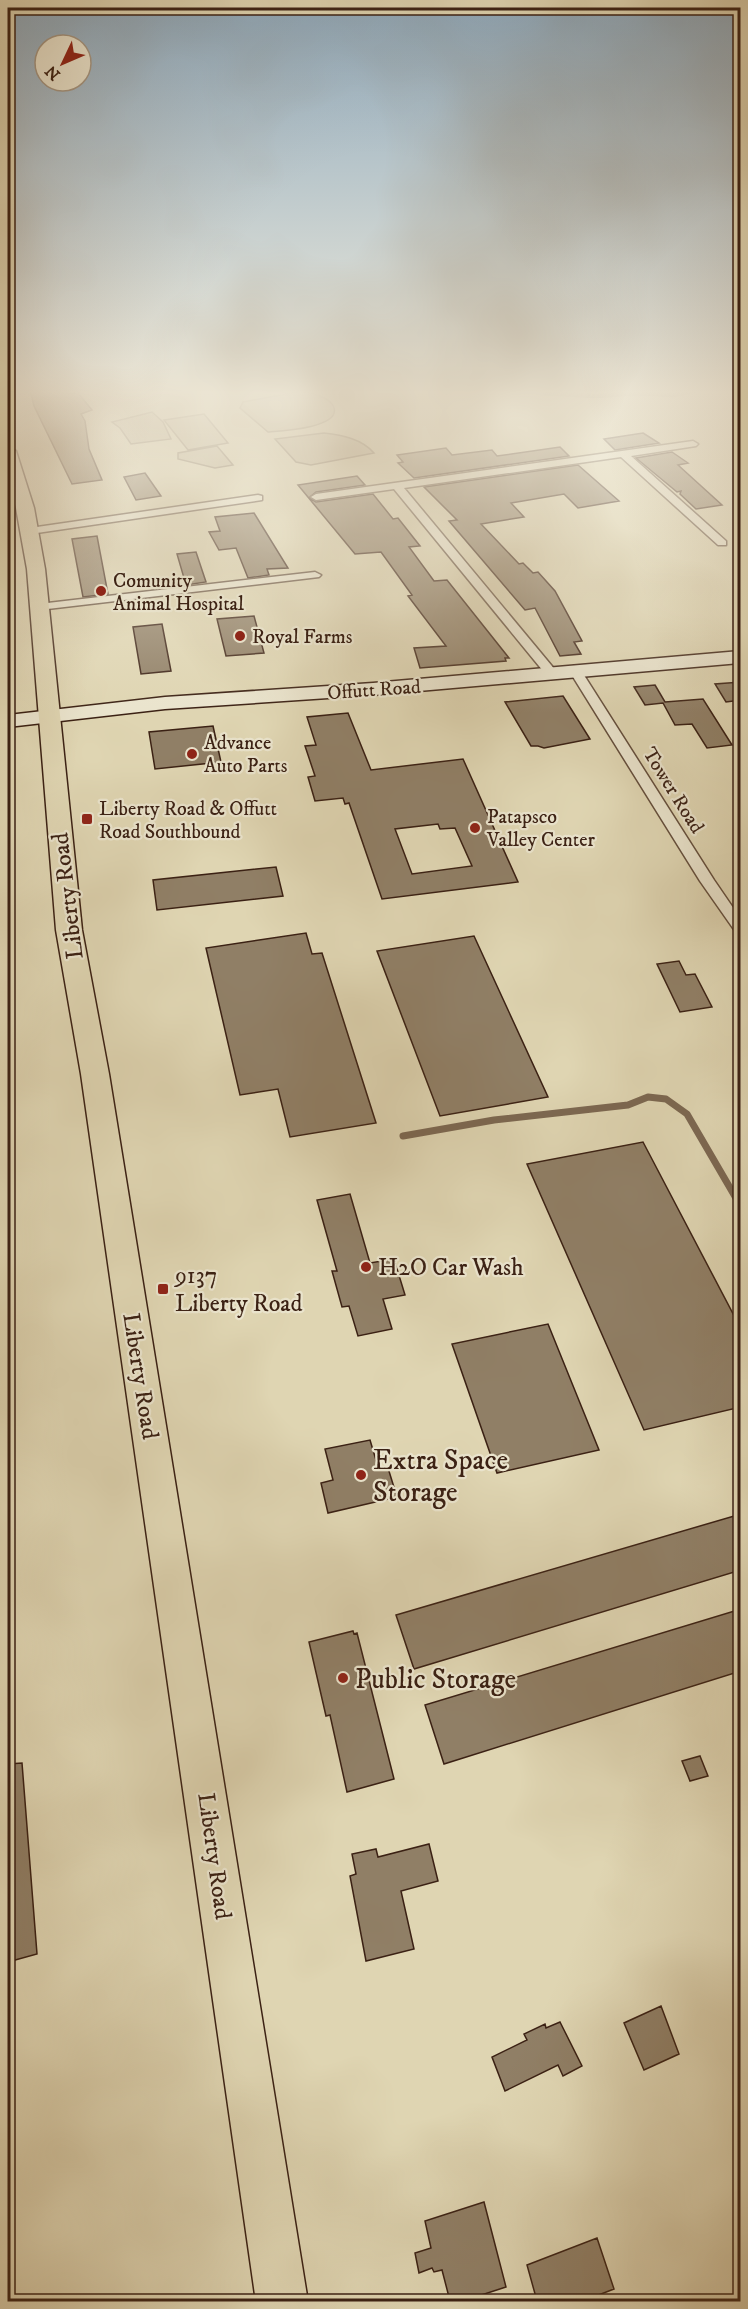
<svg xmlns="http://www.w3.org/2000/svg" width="748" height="2309" font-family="'IM FELL DW Pica',serif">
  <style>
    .green { fill: #c3b697; stroke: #7f6c56; stroke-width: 1.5 }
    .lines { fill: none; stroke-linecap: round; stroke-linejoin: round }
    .stream-far1 { stroke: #7c6852; stroke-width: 4.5 }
    .stream { stroke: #7c6852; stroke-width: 7 }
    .building { fill: #907f66; stroke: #3b2114; stroke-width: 1.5; fill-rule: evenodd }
    .street-casing { stroke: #644e3c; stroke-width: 3 }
    .secondary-casing { stroke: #3b2114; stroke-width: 3 }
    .primary-casing { stroke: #3b2114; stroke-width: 3 }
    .street { fill: #eae4cd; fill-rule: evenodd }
    .secondary { fill: #eae4cd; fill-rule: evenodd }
    .primary { fill: #dfd5b2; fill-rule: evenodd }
    .poi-dot { fill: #8f2418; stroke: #eae4cd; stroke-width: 2 }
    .labels { text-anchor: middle; stroke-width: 4.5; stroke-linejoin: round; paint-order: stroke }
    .far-poi-label { font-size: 20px; fill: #3b2114; stroke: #eae4cd; text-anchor: start }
    .far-street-label { font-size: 20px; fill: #3b2114; stroke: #eae4cd }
    .street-label { font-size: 24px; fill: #3b2114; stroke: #eae4cd }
    .poi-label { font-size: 24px; fill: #3b2114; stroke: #eae4cd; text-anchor: start }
    .near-poi-label { font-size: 28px; fill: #3b2114; stroke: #eae4cd; text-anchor: start }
  </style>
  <rect width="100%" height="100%" fill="#dfd5b2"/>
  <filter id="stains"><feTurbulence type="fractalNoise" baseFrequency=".00333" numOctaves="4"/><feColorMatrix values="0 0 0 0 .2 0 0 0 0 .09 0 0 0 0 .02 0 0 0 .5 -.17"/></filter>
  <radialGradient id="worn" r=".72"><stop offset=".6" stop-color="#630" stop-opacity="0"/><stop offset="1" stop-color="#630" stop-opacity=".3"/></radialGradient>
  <path class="green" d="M 302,391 C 312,393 331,397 334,408 C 340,428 280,431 268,432 L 240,408 L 243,402 Z
    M 152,412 L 163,422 L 171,439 L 131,444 L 120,428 L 112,422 Z
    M 204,414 L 228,443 L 188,450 L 164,420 Z
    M 324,433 C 342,435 362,439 374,453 L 311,465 L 296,462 L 275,439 Z
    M 217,446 L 233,465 L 215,468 L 178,459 L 178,453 Z"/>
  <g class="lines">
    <path class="stream-far1" d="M 545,393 L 595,396 L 638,393 L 673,395 L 698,390"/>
    <path class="stream" d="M 403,1136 L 494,1120 L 628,1105 L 648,1097 L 666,1099 L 687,1114 L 740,1205"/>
  </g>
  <path class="building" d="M 30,390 L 65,390 L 67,394 L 78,393 L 92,410 L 81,414 L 85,421 L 89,449 L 102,480 L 72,484 L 34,406 Z
    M 643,433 L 659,443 L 615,450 L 604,439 Z
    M 560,447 L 569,456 L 414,478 L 398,463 L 403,462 L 397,455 L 446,448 L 452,455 L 492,450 L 497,456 Z
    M 672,452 L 688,463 L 678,465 L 722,505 L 696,509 L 680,494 L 681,491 L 677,492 L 636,458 Z
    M 578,465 L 619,501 L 578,508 L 564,494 L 511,503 L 524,517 L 481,524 L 519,564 L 523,563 L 533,573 L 538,572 L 555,591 L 582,641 L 574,642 L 581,654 L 560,656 L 535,608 L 525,610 L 449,521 L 457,520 L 424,487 Z
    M 145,473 L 161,496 L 136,500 L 124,477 Z
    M 357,476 L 365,485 L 316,492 L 309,498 L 316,502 L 373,494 L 393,519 L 398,518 L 420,546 L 409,547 L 434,581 L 447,580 L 509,658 L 505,658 L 506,661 L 420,668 L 414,648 L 446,646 L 408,596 L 412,595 L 381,552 L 355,554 L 298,485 Z
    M 254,513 L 288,568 L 267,569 L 269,575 L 248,578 L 236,548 L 219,550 L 209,532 L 220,531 L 215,517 Z
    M 97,536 L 108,594 L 83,597 L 72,539 Z
    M 196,552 L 206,582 L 186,585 L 177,554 Z
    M 254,616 L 264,653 L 226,656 L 217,619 Z
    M 162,624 L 171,671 L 141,674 L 133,627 Z
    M 741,682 L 741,700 L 726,702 L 715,684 Z
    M 655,685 L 665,702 L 703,699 L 732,745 L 707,748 L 692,724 L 675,725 L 663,703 L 645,705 L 634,687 Z
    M 563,696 L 590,739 L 544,748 L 538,746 L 531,746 L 505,702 Z
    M 348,713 L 371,770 L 463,759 L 518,882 L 382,899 L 349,803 L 345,804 L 343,798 L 315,801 L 308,777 L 315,776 L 305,746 L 316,745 L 307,717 ZM 438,824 L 440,829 L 455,828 L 472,866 L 412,874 L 395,829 Z
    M 213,726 L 221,762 L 155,769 L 149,732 Z
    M 276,867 L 283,896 L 157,910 L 153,880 Z
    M 306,933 L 312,954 L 322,953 L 376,1123 L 290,1137 L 278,1089 L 240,1095 L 206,948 Z
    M 474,936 L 548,1097 L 440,1116 L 377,951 Z
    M 679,961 L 686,975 L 695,974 L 712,1007 L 680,1012 L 657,964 Z
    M 643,1142 L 741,1329 L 741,1407 L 644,1430 L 527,1164 Z
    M 350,1194 L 370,1263 L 394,1259 L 405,1295 L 383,1299 L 392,1329 L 358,1336 L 349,1306 L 342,1307 L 332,1271 L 337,1271 L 317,1200 Z
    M 548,1324 L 599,1450 L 497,1473 L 452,1344 Z
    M 370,1440 L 379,1470 L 388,1468 L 397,1497 L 328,1513 L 321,1483 L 333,1480 L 325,1449 Z
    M 741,1514 L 741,1570 L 414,1669 L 396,1615 Z
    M 741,1609 L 741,1671 L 444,1764 L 425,1705 Z
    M 353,1631 L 354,1634 L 357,1633 L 394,1779 L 347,1792 L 330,1715 L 326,1716 L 309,1642 Z
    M 700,1756 L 708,1776 L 690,1781 L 682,1761 Z
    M 22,1763 L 37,1954 L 8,1962 L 8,1764 Z
    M 429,1844 L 438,1881 L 401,1891 L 414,1949 L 366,1961 L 350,1876 L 356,1874 L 352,1854 L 376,1849 L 378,1857 Z
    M 661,2006 L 679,2054 L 644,2070 L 624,2023 Z
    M 560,2022 L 582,2066 L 563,2076 L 558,2065 L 505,2091 L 492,2057 L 527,2040 L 524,2034 L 545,2024 L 546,2028 Z
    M 484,2202 L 506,2287 L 463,2301 L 450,2301 L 442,2270 L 434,2272 L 432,2268 L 419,2273 L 415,2253 L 431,2248 L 425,2221 Z
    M 597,2238 L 614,2289 L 583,2301 L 537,2301 L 527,2265 Z"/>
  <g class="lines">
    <defs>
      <path id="street" d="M 693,441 L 698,444 L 696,446 L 631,456 L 726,541 L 726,545 L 718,545 L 621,457 L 404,488 L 556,671 L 558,674 L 556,677 L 548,677 L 394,489 L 316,500 L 311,497 L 316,494 Z
        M 258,495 L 262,496 L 262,500 L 30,534 L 25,531 L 30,528 Z
        M 315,572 L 321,575 L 319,577 L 39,610 L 33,607 L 39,604 Z
        M 576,668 L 582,672 L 714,880 L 740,918 L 740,933 L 735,931 L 700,881 L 570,672 Z"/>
      <path id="secondary" d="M 740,651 L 740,663 L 373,695 L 165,709 L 8,727 L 8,715 L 165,697 L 373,683 Z"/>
      <path id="primary" d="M 8,446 L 16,451 L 34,508 L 45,569 L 82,930 L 109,1074 L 308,2302 L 256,2302 L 81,1074 L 56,930 L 27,569 L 16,508 L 8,478 Z"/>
    </defs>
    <use href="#street" class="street-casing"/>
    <use href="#secondary" class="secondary-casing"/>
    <use href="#primary" class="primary-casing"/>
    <use href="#street" class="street"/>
    <use href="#secondary" class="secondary"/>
    <use href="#primary" class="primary"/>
  </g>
  <linearGradient id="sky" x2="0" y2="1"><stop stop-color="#8ea9bd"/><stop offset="0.55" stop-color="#f1ecdc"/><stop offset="1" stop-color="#f1ecdc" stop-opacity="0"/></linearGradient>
  <rect width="748" height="713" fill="url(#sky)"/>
  <g class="poi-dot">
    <circle cx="101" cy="591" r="6"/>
    <circle cx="240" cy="636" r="6"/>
    <circle cx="192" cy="754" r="6"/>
    <rect x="81" y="813" width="12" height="12" rx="3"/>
    <circle cx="475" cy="828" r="6"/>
    <circle cx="366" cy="1267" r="6"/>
    <rect x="157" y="1283" width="12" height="12" rx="3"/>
    <circle cx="361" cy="1475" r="6"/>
    <circle cx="343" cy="1678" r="6"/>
  </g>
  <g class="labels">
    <g class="far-poi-label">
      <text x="113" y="587">Comunity<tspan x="113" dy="23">Animal Hospital</tspan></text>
      <text x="252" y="643">Royal Farms</text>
      <text x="204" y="749">Advance<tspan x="204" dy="23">Auto Parts</tspan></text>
      <text x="99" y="815">Liberty Road &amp; Offutt<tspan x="99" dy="23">Road Southbound</tspan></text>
      <text x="487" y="823">Patapsco<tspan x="487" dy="23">Valley Center</tspan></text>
    </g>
    <g class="far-street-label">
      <text transform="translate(374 689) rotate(-4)" y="7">Offutt Road</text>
      <text transform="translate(674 790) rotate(58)" y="7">Tower Road</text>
    </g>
    <g class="street-label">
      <text transform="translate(67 896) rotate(-97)" y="8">Liberty Road</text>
      <text transform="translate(141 1376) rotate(81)" y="8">Liberty Road</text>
      <text transform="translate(215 1856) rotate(82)" y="8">Liberty Road</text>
    </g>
    <g class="poi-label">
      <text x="378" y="1275">H2O Car Wash</text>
      <text x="175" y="1283">9137<tspan x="175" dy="28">Liberty Road</tspan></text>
    </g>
    <g class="near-poi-label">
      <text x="373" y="1469">Extra Space<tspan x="373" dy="32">Storage</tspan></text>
      <text x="355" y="1688">Public Storage</text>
    </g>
  </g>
  <rect width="748" height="2309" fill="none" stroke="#dfd5b2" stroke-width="30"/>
  <rect x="9" y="9" width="730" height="2291" fill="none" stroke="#3b2114" stroke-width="3"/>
  <rect x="15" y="15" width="718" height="2279" fill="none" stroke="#3b2114" stroke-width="1.5"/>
  <g transform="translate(63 63) rotate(226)"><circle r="28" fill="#eae4cd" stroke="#a49683" stroke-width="1.5"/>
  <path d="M0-4.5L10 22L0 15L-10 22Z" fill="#8f2418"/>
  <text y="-9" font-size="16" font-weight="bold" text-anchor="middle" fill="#3b2114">N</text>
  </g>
  <rect width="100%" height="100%" filter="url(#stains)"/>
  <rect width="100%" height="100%" fill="url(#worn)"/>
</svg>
